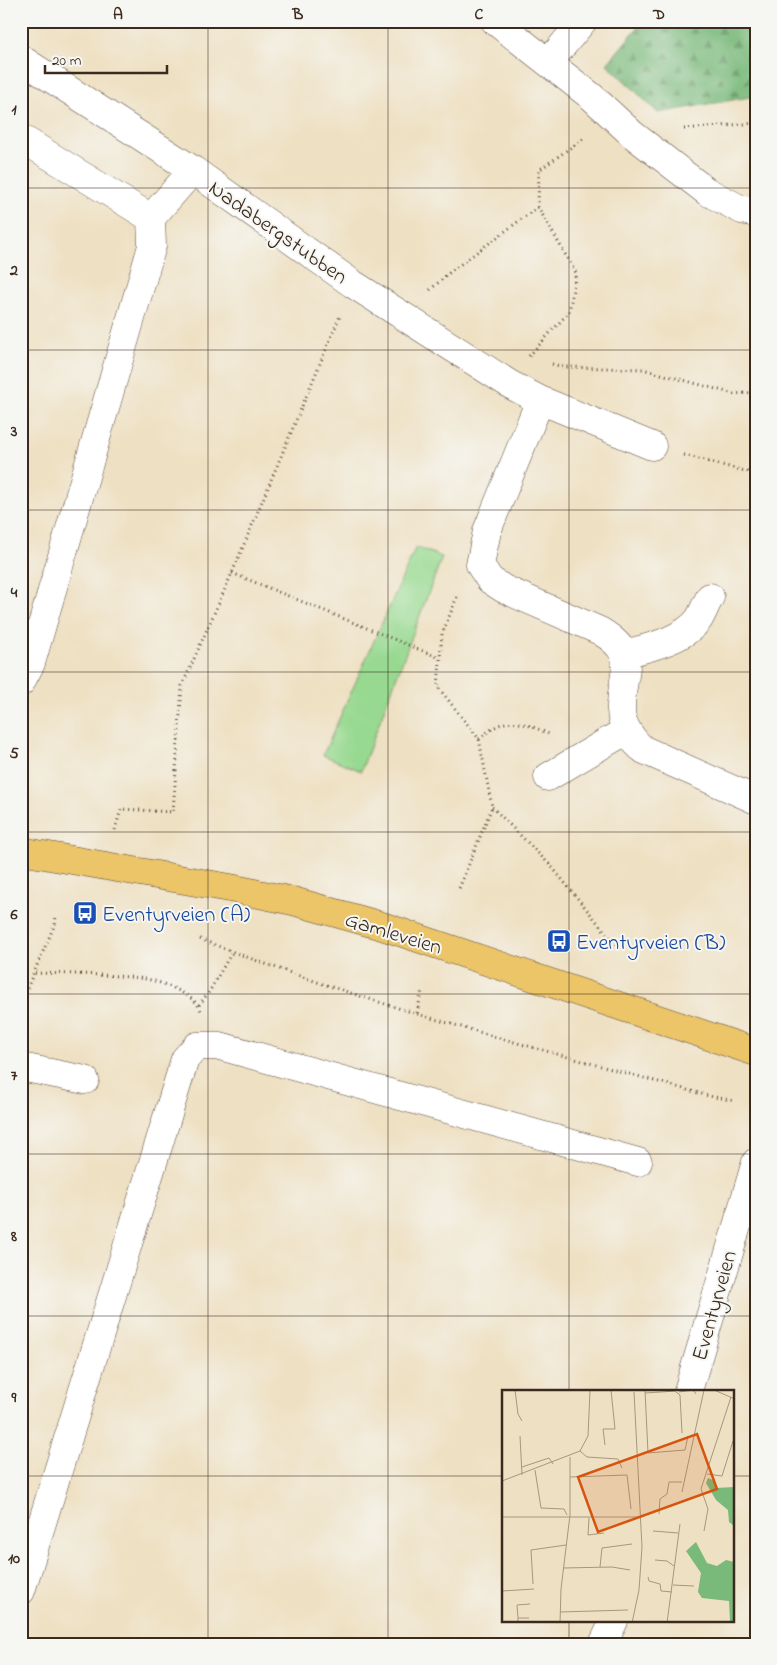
<svg xmlns="http://www.w3.org/2000/svg" width="777" height="1665" font-family="'Indie Flower',sans-serif">
  <style>
    .forest { fill: url(#forest-firs); stroke: #5a724c }
    .park { fill: #97d990; stroke: #698257 }
    .lines { fill: none; stroke-linecap: round; stroke-linejoin: round }
    .minor-casing { stroke: #564537; stroke-width: 29 }
    .major-casing { stroke: #564537; stroke-width: 29 }
    .path { stroke: #564537; stroke-width: 3; stroke-dasharray: 1 4; stroke-linecap: butt }
    .minor { stroke: #fff; stroke-width: 28 }
    .major { stroke: #ecc569; stroke-width: 28 }
    .grid { fill: none; stroke: #3b2a1e; stroke-width: 1; stroke-opacity: 0.55 }
    .labels { text-anchor: middle; stroke-width: 4; stroke-linejoin: round; paint-order: stroke }
    .street-label { font-size: 22px; fill: #3b2a1e; stroke: #f6f6f2 }
    .transit-label { font-size: 22px; fill: #164399; stroke: #f6f6f2; text-anchor: start }
    .inset-road { fill: none; stroke: #a69780; stroke-width: 1 }
    .view { fill: #d7540e; fill-opacity: 0.15; stroke: #d7540e; stroke-width: 2.5 }
    .inset-edge { fill: none; stroke: #3b2a1e; stroke-width: 2.5 }
    .neatline { fill: none; stroke: #3b2a1e; stroke-width: 2 }
    .grid-label { font-size: 16px; text-anchor: middle; font-weight: bold; fill: #3b2a1e }
  </style>
  <defs>
    <pattern id="forest-firs" width="22" height="20" patternUnits="userSpaceOnUse" patternTransform="scale(1.25)"><rect width="22" height="20" fill="#79b97a"/><path d="M5 1l3.5 6h-7zM16 11l3.5 6h-7z" fill="#649763"/></pattern>
  </defs>
  <rect width="100%" height="100%" fill="#f6f6f2"/>
  <filter id="ink" filterUnits="userSpaceOnUse"><feTurbulence type="fractalNoise" baseFrequency=".02" numOctaves="2"/><feDisplacementMap in="SourceGraphic" scale="10" xChannelSelector="R" yChannelSelector="G"/><feConvolveMatrix kernelMatrix="1 2 1 2 8 2 1 2 1" color-interpolation-filters="sRGB"/></filter>
  <filter id="wash" filterUnits="userSpaceOnUse"><feTurbulence type="fractalNoise" baseFrequency=".0096" numOctaves="4" result="noise"/><feDisplacementMap in="SourceGraphic" scale="20" xChannelSelector="R" yChannelSelector="G"/><feGaussianBlur stdDeviation="1.12" result="paint"/><feColorMatrix in="noise" values="0 0 0 0 0 0 0 0 0 0 0 0 0 0 0 0 0 1.4 0 .05"/><feComposite in="paint" operator="in"/></filter>
  <g filter="url(#wash)">
    <rect width="100%" height="100%" fill="#eee0c2"/>
    <path class="forest" d="M 643,21 L 756,21 L 756,96 L 658,113 L 607,64 Z"/>
    <path class="park" d="M 416,547 L 442,557 L 361,771 L 323,755 Z"/>
  </g>
  <g filter="url(#ink)">
    <g class="lines">
      <defs>
        <path id="minor" d="M 495,21 L 592,97 L 632,134 L 706,191 L 742,210 L 756,213
          M 21,59 L 193,170 L 353,284 L 511,385 L 540,400 L 652,446
          M 549,62 L 583,21
          M 21,138 L 151,218 L 152,246 L 31,663 L 21,682
          M 151,218 L 193,170
          M 540,400 L 487,531 L 480,565 L 490,580 L 504,589 L 600,631 C 642,656 620,673 621,710 C 621,724 633,742 644,750 L 756,800
          M 624,654 C 647,648 684,640 699,619 C 703,612 706,604 710,597
          M 548,777 L 627,730
          M 21,1067 L 85,1080
          M 688,1391 L 756,1162
          M 21,1591 L 185,1059 L 197,1046 L 220,1046 L 638,1162
          M 603,1644 L 614,1621"/>
        <path id="major" d="M 21,851 L 230,888 L 293,901 L 382,926 L 756,1052"/>
      </defs>
      <use href="#minor" class="minor-casing"/>
      <use href="#major" class="major-casing"/>
      <path class="path" d="M 684,129 L 756,123
        M 430,290 L 450,272 L 538,207
        M 529,356 L 569,312 L 576,273 L 538,207 L 539,170 L 583,139
        M 552,364 L 563,367 L 643,369 L 734,394 L 756,392
        M 684,455 L 756,474
        M 232,573 L 440,658
        M 457,597 L 442,634 L 438,687 L 479,739 L 492,807 L 458,891
        M 479,739 C 485,734 492,728 499,725 C 516,718 534,727 549,734
        M 492,807 L 551,866 L 616,945
        M 115,830 L 121,809 L 173,812 L 182,686 L 232,573 L 340,316
        M 200,939 C 365,1005 538,1048 709,1096 L 735,1101
        M 35,973 C 72,974 110,974 146,979 C 162,982 196,995 201,1011
        M 21,1002 L 55,924 L 56,916
        M 199,1005 L 209,992 L 232,952
        M 417,1013 L 422,990"/>
      <use href="#minor" class="minor"/>
      <use href="#major" class="major"/>
    </g>
  </g>
  <path class="grid" d="M 208,21 L 208,1644M 388,21 L 388,1644M 569,21 L 569,1391M 21,188 L 756,188M 21,350 L 756,350M 21,510 L 756,510M 21,672 L 756,672M 21,832 L 756,832M 21,994 L 756,994M 21,1154 L 756,1154M 21,1316 L 756,1316M 21,1476 L 503,1476M 733,1476 L 756,1476M 569,1621 L 569,1644"/>
  <defs>
    <symbol id="bus-square" viewBox="-11 -11 22 22"><rect x="-9" y="-9" width="18" height="18" rx="4" fill="#1a4fb4" stroke="#f6f6f2"/><path d="M-5-6H5V4H4V6H2V4H-2V6H-4V4H-5ZM-3.5-4V0h7V-4ZM-3.5 1.2v1.5H-2V1.2ZM2 1.2v1.5H3.5V1.2Z" fill="#fff"/></symbol>
  </defs>
  <g fill-rule="evenodd">
    <use href="#bus-square" x="71" y="899" width="28" height="28"/>
    <use href="#bus-square" x="545" y="927" width="28" height="28"/>
  </g>
  <g class="labels">
    <g class="street-label">
      <text transform="translate(279 231) rotate(35)" y="8">Nadabergstubben</text>
      <text transform="translate(394 932) rotate(17)" y="8">Gamleveien</text>
      <text transform="translate(713 1305) rotate(-74)" y="8">Eventyrveien</text>
    </g>
    <g class="transit-label">
      <text x="102" y="921">Eventyrveien (A)</text>
      <text x="576" y="949">Eventyrveien (B)</text>
    </g>
  </g>
  <g transform="translate(502 1390)">
    <rect width="232" height="232" fill="#eee0c2"/>
    <path d="M 206,88 L 213,91 L 214,98 L 232,97 L 232,136 L 227,132 L 226,120 L 214,110 L 204,93 ZM 194,152 L 205,173 L 215,176 L 224,170 L 232,172 L 232,232 L 228,232 L 227,211 L 200,208 L 196,202 L 199,183 L 184,161 Z" fill="#79b97a"/>
    <path class="inset-road" d="M 13,0 L 16,24 L 20,31M 143,0 L 146,63 L 183,60 L 186,46M 212,0 L 233,9M 174,2 L 178,5 L 180,43M 177,2 L 191,0 L 194,4M 143,3 L 174,1M 18,46 L 20,85M 103,55 L 101,39 L 113,39 L 109,0M 78,61 L 85,67 L 116,69 L 120,78M 20,77 L 47,68 L 51,74M 33,80 L 39,118 L 62,119 L 65,125M 205,84 L 220,86 L 231,51M 68,87 L 125,85 L 129,119M 0,91 L 78,61 L 86,46 L 88,0M 180,102 L 202,0M 157,124 L 158,109 L 165,104 L 167,92 L 180,92M 0,127 L 139,127M 87,128 L 86,145 L 102,143M 151,141 L 176,143M 202,141 L 206,119 L 199,99 L 229,7M 153,170 L 165,171 L 172,176M 98,177 L 100,158 L 130,154M 61,178 L 110,177 L 128,180M 146,187 L 147,191 L 158,194 L 159,201 L 170,202M 31,194 L 29,160 L 64,155M 171,195 L 192,196M 0,201 L 32,199M 58,222 L 126,220M 16,228 L 15,215 L 28,214M 16,233 L 16,228 L 27,228M 58,233 L 59,199 L 68,125 L 68,67M 130,233 L 137,200 L 140,157 L 132,2M 165,233 L 178,134"/>
    <path class="view" d="M 195,44 L 215,99 L 96,142 L 76,87 Z"/>
    <rect width="232" height="232" class="inset-edge"/>
  </g>
  <rect width="777" height="1665" fill="none" stroke="#f6f6f2" stroke-width="55"/>
  <path d="M45 65v8h122v-8" fill="none" stroke="#3b2a1e" stroke-width="2.5"/>
  <text x="52" y="65" font-size="15" fill="#3b2a1e" stroke="#f6f6f2" stroke-width="4" paint-order="stroke">20 m</text>
  <rect x="28" y="28" width="722" height="1610" class="neatline"/>
  <g class="grid-label">
    <text x="118" y="19">A</text>
    <text x="298" y="19">B</text>
    <text x="479" y="19">C</text>
    <text x="659" y="19">D</text>
    <text x="14" y="114">1</text>
    <text x="14" y="275">2</text>
    <text x="14" y="436">3</text>
    <text x="14" y="597">4</text>
    <text x="14" y="758">5</text>
    <text x="14" y="919">6</text>
    <text x="14" y="1080">7</text>
    <text x="14" y="1241">8</text>
    <text x="14" y="1402">9</text>
    <text x="14" y="1563">10</text>
  </g>
</svg>
